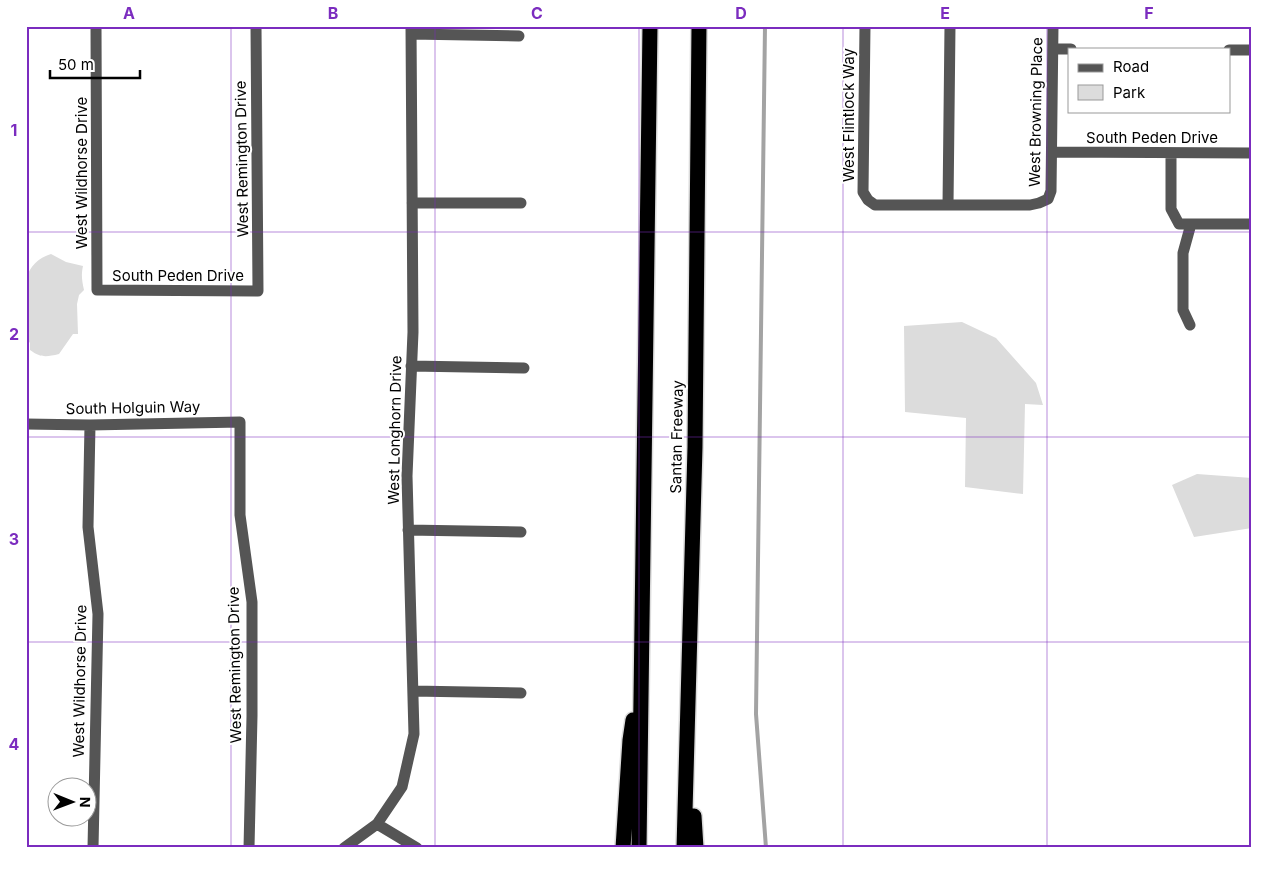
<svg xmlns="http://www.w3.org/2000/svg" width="1278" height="874" font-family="Inter,sans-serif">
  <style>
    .green { fill: #dcdcdc }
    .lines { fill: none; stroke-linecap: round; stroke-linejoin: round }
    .stream { stroke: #a3a3a3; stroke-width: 4 }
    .highway-casing { stroke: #dbdbdb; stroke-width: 18 }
    .minor { stroke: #555; stroke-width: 11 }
    .highway { stroke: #000; stroke-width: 15 }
    .grid { fill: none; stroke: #7b2cbf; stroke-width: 1; stroke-opacity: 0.55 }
    .labels { text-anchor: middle; stroke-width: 4; stroke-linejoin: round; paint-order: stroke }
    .street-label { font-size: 15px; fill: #000; stroke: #fff }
    .neatline { fill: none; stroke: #7b2cbf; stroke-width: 2 }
    .grid-label { font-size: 16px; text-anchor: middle; font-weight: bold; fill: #7b2cbf }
  </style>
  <rect width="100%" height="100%" fill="#fff"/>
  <path class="green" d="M 51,254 L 66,262 L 83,266 C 81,275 82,281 84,290 L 79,295 L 77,304 L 78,334 L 73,334 L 59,354 C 46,357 41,358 30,350 L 30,343 L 26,338 L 26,279 C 30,266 38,258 51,254 Z
    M 962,322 L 996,338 L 1036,383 L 1043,405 L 1025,404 L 1023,494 L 965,487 L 966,418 L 905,412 L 904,326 Z
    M 1197,474 L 1252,478 L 1252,528 L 1194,537 L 1172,485 Z"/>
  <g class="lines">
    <path class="stream" d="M 765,26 L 756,714 L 766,848"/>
    <defs>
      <path id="highway" d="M 694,816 L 696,848
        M 623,848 L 630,740 L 633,720
        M 639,848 L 650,26
        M 684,848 L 695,447 L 699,26"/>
    </defs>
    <use href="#highway" class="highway-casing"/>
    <path class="minor" d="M 96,26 L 97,290 L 258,291 L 256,26
      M 865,26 L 863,192 L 868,200 L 875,205 L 1030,205 L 1039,203 L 1048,199 L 1051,191 L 1053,26
      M 411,34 L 519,36
      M 1053,49 L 1071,49
      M 1229,50 L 1252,50
      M 1052,152 L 1252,153
      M 1171,153 L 1171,209 L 1179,224 L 1252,224
      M 412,203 L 521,203
      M 948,205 L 950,26
      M 1190,325 L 1183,310 L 1183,253 L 1191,224
      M 411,366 L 524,368
      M 26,424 L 90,425 L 240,422 L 240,515 L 252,602 L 252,716 L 249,848
      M 90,425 L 88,527 L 98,614 L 93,848
      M 408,530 L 521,532
      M 413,691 L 521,693
      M 377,824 L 417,848
      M 344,848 L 377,824 L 402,787 L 414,734 L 407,476 L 413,332 L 411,26"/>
    <use href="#highway" class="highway"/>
  </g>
  <path class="grid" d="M 231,26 L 231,848M 435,26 L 435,848M 639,26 L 639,848M 843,26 L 843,848M 1047,26 L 1047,848M 26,232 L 1252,232M 26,437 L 1252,437M 26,642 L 1252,642"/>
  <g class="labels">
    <g class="street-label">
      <text transform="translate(1036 112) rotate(-89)" y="5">West Browning Place</text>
      <text transform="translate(849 115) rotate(-90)" y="5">West Flintlock Way</text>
      <text x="1152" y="143">South Peden Drive</text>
      <text transform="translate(242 159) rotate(-91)" y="5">West Remington Drive</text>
      <text transform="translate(82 173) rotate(-90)" y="5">West Wildhorse Drive</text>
      <text x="178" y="281">South Peden Drive</text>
      <text transform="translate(133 408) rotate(-1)" y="5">South Holguin Way</text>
      <text transform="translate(395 430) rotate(-89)" y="5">West Longhorn Drive</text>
      <text transform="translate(677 437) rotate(-89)" y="5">Santan Freeway</text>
      <text transform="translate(235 665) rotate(-91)" y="5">West Remington Drive</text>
      <text transform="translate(80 681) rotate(-89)" y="5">West Wildhorse Drive</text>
    </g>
  </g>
  <rect width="1278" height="874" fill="none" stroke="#ffffff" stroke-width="55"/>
  <rect x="1068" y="48" width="162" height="65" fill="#ffffff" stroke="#999999"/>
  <rect x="1078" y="64" width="25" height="8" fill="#555555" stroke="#999999"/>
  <text x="1113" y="72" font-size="15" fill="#000000">Road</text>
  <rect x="1078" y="85" width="25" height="15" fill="#dcdcdc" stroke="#999999"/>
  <text x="1113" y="98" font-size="15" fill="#000000">Park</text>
  <g transform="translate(72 802) rotate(91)"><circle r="24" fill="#ffffff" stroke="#999999"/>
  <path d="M0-4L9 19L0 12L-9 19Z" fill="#000000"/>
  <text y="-8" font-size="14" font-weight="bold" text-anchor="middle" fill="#000000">N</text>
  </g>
  <path d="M50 70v8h90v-8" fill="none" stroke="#000000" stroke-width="2.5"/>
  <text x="58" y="70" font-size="15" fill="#000000" stroke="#ffffff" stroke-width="4" paint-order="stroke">50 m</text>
  <rect x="28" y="28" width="1222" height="818" class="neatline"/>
  <g class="grid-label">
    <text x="129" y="19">A</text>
    <text x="333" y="19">B</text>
    <text x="537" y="19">C</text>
    <text x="741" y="19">D</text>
    <text x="945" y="19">E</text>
    <text x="1149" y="19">F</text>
    <text x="14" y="136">1</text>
    <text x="14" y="340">2</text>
    <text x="14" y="545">3</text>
    <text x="14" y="750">4</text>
  </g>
</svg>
